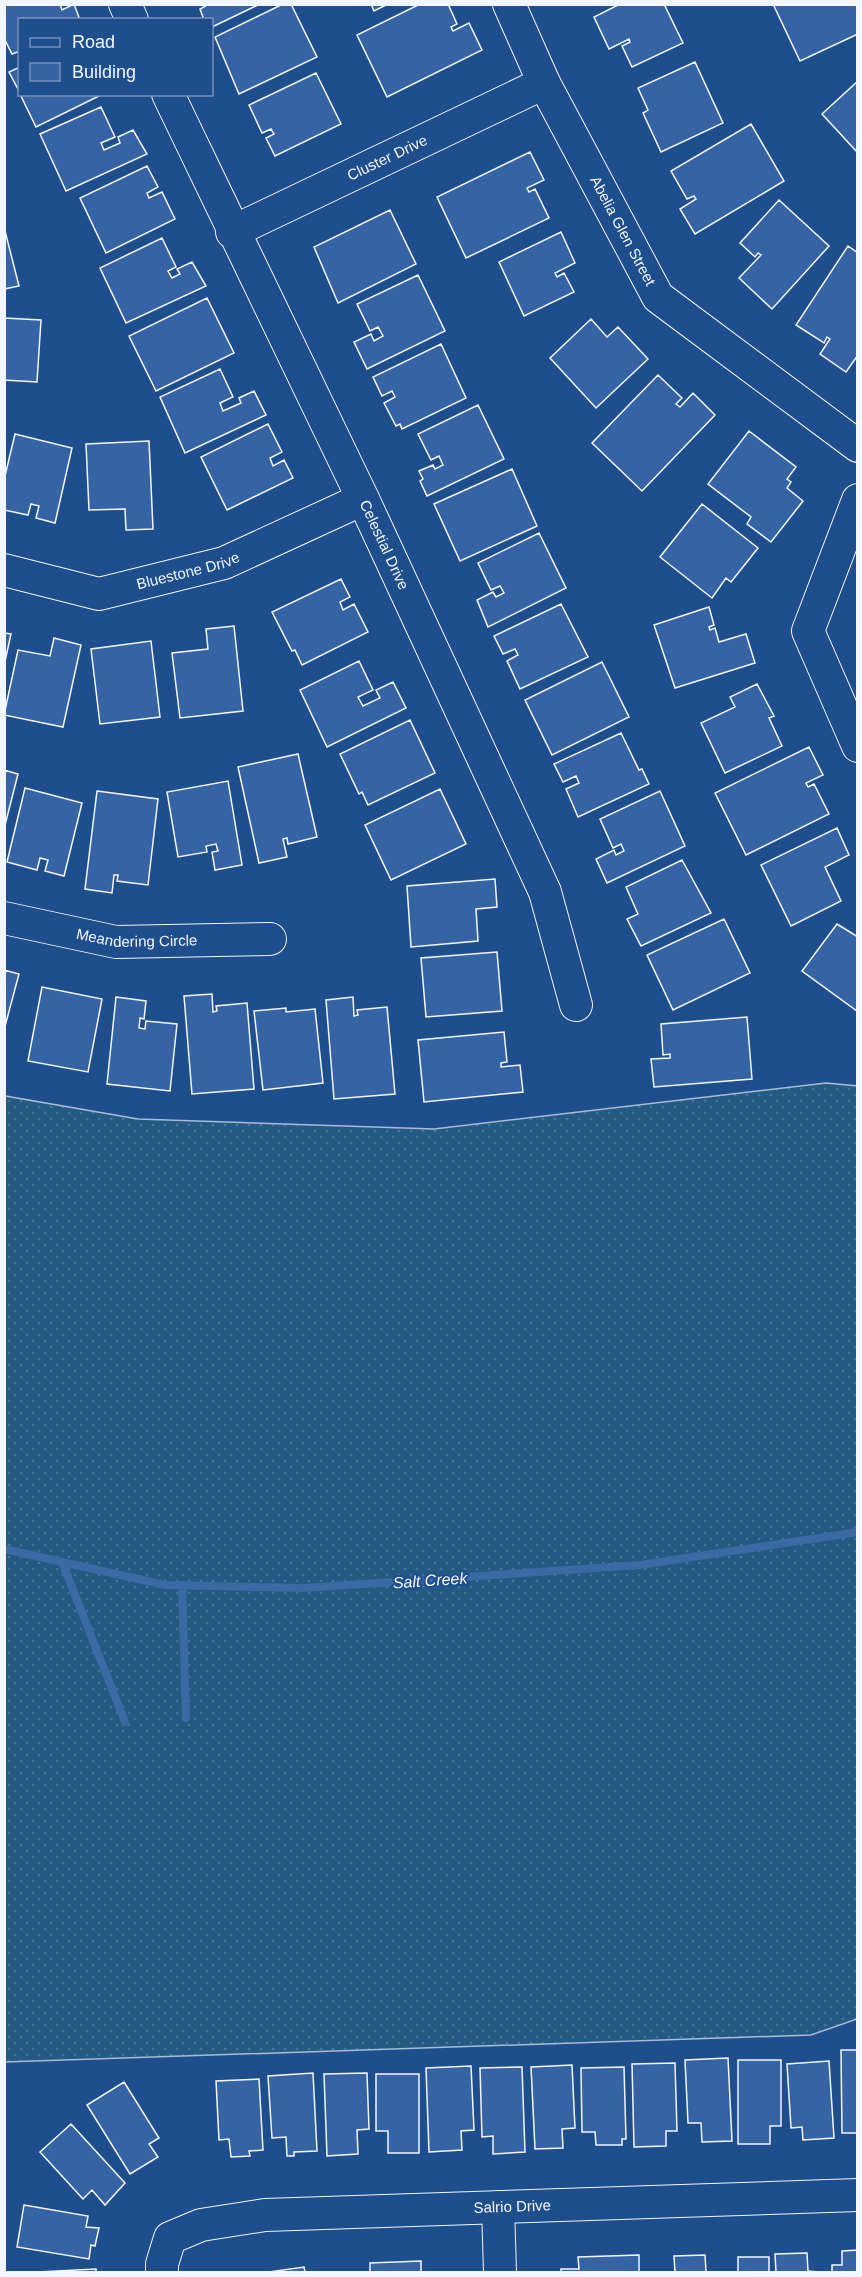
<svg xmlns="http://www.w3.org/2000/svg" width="862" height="2277" font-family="Helvetica,sans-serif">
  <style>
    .grass { fill: url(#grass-dots); stroke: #a8bbd7; stroke-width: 1.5 }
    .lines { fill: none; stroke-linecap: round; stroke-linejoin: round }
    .stream { stroke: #3b69a3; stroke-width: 8 }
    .building { fill: #3563a3; stroke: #f2f6ff; stroke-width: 1.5 }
    .minor-casing { stroke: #f2f6ff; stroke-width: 34 }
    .minor { stroke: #1f4e8c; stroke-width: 32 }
    .labels { text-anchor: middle; stroke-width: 4.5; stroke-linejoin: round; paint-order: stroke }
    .street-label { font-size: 15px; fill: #f2f6ff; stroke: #1f4e8c }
    .water-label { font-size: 16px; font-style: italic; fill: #f2f6ff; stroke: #1f4e8c }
  </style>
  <defs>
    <pattern id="grass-dots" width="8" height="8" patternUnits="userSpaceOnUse" patternTransform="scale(1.5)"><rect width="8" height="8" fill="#245a82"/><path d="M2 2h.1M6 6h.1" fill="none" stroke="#447295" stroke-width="1.8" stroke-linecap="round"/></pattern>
  </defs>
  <rect width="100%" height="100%" fill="#1f4e8c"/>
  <path class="grass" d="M 826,1083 L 858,1086 L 857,2019 L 811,2035 L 5,2062 L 5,1096 L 138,1119 L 434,1129 Z"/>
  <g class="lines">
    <path class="stream" d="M 4,1549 L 165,1585 L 304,1588 L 640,1565 L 858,1532
      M 62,1562 L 125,1722
      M 182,1585 L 186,1718"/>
  </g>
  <path class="building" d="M 4,4 L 60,4 L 62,10 L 74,4 L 80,20 L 20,20 L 20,51 L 12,54 L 4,38 Z
    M 209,4 L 260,4 L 212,27 L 212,20 L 204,20 L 200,9 Z
    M 283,4 L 291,4 L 317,57 L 239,94 L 215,37 Z
    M 371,4 L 388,4 L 374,11 Z
    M 420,4 L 448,4 L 457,24 L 451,27 L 453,31 L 469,23 L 482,50 L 387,97 L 357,35 Z
    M 620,4 L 664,4 L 683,43 L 632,67 L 622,46 L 630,42 L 629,39 L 609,49 L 594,17 Z
    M 773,4 L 858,4 L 858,34 L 800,61 Z
    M 695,62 L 723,123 L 661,152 L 643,113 L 648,110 L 638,88 Z
    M 20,67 L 20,93 L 9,72 Z
    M 316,73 L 341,124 L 275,156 L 266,138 L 274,134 L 271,129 L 262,133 L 249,105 Z
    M 858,81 L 858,153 L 822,114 Z
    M 20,94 L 103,94 L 36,127 Z
    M 101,107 L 115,137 L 101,143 L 104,150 L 120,143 L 118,137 L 133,130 L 147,154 L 66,191 L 40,134 Z
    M 751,124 L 784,181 L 695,234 L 680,209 L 696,199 L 694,196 L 687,199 L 671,171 Z
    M 530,152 L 544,180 L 527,188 L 529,192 L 535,189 L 549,218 L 466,258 L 437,197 Z
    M 147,166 L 158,187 L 147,193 L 149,198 L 162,192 L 175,219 L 106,253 L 80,198 Z
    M 779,200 L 829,246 L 772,309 L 739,278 L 761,255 L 758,253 L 755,257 L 740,243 Z
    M 390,210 L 416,264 L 338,303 L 314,247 Z
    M 4,227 L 19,286 L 4,289 Z
    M 561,232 L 575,263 L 555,273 L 557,277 L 564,273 L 574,292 L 524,316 L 499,262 Z
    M 162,238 L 176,267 L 168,271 L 172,278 L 180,274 L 177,269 L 192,262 L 206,286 L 126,323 L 100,268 Z
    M 848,246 L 858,253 L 858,355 L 846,372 L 820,354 L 830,339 L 827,337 L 824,343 L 796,325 Z
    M 418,275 L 445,331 L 367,369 L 354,342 L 371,334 L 374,341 L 383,336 L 378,327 L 370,331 L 357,304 Z
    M 207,298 L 234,353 L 156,391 L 129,336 Z
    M 4,318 L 41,320 L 37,382 L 4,380 Z
    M 591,319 L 607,337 L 618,327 L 648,359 L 596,408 L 550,358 Z
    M 441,344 L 466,398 L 402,429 L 400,424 L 396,426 L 384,403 L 395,397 L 392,391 L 382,396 L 373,377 Z
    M 220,369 L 233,397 L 220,403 L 223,411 L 241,403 L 239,398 L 254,391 L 266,415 L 185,453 L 160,397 Z
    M 658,375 L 682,398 L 676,404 L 680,407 L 693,393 L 715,415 L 642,491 L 592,443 Z
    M 478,405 L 504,459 L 427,496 L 420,481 L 423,479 L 419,471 L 433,465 L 435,469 L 443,465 L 439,456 L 431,460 L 418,434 Z
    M 268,424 L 282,452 L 270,458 L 273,466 L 284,460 L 293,478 L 227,510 L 201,457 Z
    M 749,431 L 796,467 L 787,479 L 791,482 L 787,488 L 803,501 L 771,542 L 747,524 L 751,517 L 708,484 Z
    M 15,434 L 72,448 L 55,523 L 36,518 L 39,506 L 31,504 L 28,515 L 4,510 L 4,480 Z
    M 149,441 L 153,529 L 126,530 L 125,509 L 89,510 L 86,444 Z
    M 512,469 L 537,526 L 460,561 L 434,504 Z
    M 702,504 L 758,548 L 731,582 L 726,578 L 712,598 L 660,557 Z
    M 539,533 L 566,588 L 488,627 L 477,600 L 493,592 L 496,597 L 504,593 L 500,586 L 491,590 L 478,563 Z
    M 341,579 L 350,597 L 340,602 L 343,610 L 354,604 L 368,632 L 302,665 L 295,650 L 292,651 L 272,612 Z
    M 561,604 L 588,657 L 520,689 L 507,661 L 518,655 L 515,649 L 503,654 L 494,636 Z
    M 709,607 L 714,625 L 709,627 L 710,630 L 715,628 L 719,642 L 746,634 L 755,663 L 675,688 L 654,625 Z
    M 234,626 L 243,711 L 180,718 L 172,653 L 208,649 L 206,629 Z
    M 4,633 L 11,634 L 4,666 Z
    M 54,638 L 81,645 L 63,727 L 4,715 L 18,650 L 50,656 Z
    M 151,641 L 160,717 L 100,724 L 91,649 Z
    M 359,661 L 373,690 L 358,697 L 363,706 L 380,698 L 376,690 L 393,682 L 406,708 L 327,747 L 300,690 Z
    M 602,662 L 629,717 L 552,755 L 525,700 Z
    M 757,684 L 774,716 L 769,718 L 782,746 L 725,773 L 701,723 L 735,707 L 730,697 Z
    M 410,720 L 435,773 L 368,805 L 362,792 L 359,794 L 340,754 Z
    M 621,733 L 639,770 L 642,769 L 649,784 L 578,817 L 566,789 L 579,783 L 576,776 L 563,782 L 554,764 Z
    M 809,747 L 823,775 L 806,783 L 808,787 L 814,784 L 829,814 L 746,855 L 715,793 Z
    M 298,754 L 317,837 L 288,844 L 287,838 L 283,839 L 287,857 L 259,863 L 238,767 Z
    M 4,770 L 18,774 L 4,829 Z
    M 228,781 L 242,865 L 215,870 L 212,852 L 218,851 L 216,844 L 206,846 L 207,852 L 178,857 L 167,792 Z
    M 25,788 L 82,803 L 64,876 L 45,871 L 48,860 L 40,858 L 37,870 L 7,862 Z
    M 440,789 L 466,844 L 391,880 L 365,825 Z
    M 97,791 L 158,799 L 148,885 L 117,881 L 118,875 L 114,875 L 112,893 L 85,889 Z
    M 660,791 L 685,846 L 607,883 L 596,859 L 614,850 L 616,855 L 624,851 L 621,844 L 613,848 L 600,819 Z
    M 837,828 L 849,855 L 825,867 L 841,901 L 791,926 L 761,865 Z
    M 682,860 L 711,913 L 641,946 L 627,919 L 638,914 L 626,887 Z
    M 495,879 L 497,907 L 476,909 L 478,941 L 411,947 L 407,886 Z
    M 724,919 L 750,973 L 673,1010 L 647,955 Z
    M 837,924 L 858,937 L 857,1011 L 802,971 Z
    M 497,952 L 502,1011 L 426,1017 L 421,958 Z
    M 4,970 L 19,974 L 4,1030 Z
    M 42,987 L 102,999 L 88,1072 L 28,1061 Z
    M 212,994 L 213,1012 L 217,1011 L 216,1006 L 247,1003 L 254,1089 L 192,1094 L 184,996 Z
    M 116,997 L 146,1001 L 144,1019 L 140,1018 L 139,1028 L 145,1029 L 146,1021 L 177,1024 L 170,1091 L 107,1084 Z
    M 353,997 L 354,1016 L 358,1015 L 357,1010 L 387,1007 L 395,1094 L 334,1099 L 326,1000 Z
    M 286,1008 L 286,1012 L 315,1009 L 323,1083 L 263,1090 L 254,1011 Z
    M 747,1017 L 752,1079 L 654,1087 L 651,1059 L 670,1058 L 670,1054 L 663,1055 L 661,1024 Z
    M 504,1032 L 507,1062 L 501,1063 L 501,1067 L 520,1065 L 523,1092 L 424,1102 L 418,1040 Z
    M 841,2050 L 858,2050 L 858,2133 L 842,2133 Z
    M 728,2058 L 732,2141 L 702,2142 L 701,2123 L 688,2123 L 685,2060 Z
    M 738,2060 L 781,2060 L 781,2126 L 770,2126 L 770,2144 L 738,2144 Z
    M 829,2061 L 834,2138 L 803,2140 L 802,2127 L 791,2128 L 787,2064 Z
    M 675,2063 L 677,2131 L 666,2131 L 666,2146 L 634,2147 L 632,2064 Z
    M 572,2065 L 575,2128 L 562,2129 L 563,2148 L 535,2149 L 531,2067 Z
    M 471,2066 L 474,2130 L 461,2131 L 462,2150 L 429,2152 L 426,2068 Z
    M 522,2067 L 525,2152 L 493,2154 L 493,2136 L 482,2137 L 480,2068 Z
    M 624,2067 L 626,2139 L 622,2139 L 622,2145 L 596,2145 L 595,2132 L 582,2132 L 581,2068 Z
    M 313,2073 L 317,2151 L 294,2152 L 294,2156 L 287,2156 L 286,2137 L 272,2138 L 268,2076 Z
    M 367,2073 L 369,2129 L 357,2130 L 358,2154 L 327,2156 L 324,2074 Z
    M 376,2074 L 419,2074 L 419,2153 L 388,2153 L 388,2131 L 376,2131 Z
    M 259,2079 L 263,2150 L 249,2151 L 250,2156 L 231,2157 L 229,2139 L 219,2140 L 216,2081 Z
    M 124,2082 L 159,2138 L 149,2144 L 158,2157 L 130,2174 L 87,2105 Z
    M 71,2124 L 125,2183 L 105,2205 L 92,2190 L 83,2199 L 40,2152 Z
    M 24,2205 L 88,2216 L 86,2227 L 99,2228 L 95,2246 L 91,2245 L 89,2259 L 17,2247 Z
    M 858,2250 L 858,2272 L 832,2272 L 832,2265 L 842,2265 L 842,2251 Z
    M 807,2253 L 808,2271 L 819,2272 L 776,2272 L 775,2254 Z
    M 639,2255 L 639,2272 L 561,2272 L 561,2269 L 579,2269 L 578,2257 Z
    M 705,2255 L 706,2272 L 675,2272 L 674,2256 Z
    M 738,2257 L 769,2257 L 769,2272 L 738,2272 Z
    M 421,2261 L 421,2272 L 370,2272 L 370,2263 Z
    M 304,2267 L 305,2272 L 269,2272 Z
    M 96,2269 L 96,2272 L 37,2272 Z"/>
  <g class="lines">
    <defs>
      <g id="minor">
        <path d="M 125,4 L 132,20"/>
        <path id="s1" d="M 509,4 L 544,83 L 658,297 L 858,446"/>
        <path id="s2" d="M 168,94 L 363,499 L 545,892 L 576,1005"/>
        <path id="s3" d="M 232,232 L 544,83"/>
        <path d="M 858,500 L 808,631 L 858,746"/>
        <path id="s4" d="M 4,570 L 99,594 L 224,563 L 363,499"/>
        <path id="s5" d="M 4,918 L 116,942 L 270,939"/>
        <path d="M 498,2207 L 500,2272"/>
        <path id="s6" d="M 162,2272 L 162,2264 L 170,2238 L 201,2225 L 265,2215 L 858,2195"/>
      </g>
    </defs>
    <use href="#minor" class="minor-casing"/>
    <use href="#minor" class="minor"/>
  </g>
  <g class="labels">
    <g class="street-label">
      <text dy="5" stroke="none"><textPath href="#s3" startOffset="172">Cluster Drive</textPath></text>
      <text dy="5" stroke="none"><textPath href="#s1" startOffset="254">Abelia Glen Street</textPath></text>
      <text dy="5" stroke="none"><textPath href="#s2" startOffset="500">Celestial Drive</textPath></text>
      <text dy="5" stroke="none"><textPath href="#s4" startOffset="190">Bluestone Drive</textPath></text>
      <text dy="5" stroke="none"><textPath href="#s5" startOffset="135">Meandering Circle</textPath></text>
      <text dy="5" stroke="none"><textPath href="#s6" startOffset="381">Salrio Drive</textPath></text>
    </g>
    <g class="water-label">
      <text transform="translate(430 1580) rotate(-4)" y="6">Salt Creek</text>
    </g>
  </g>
  <rect width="862" height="2277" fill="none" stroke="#f2f6ff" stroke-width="12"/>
  <rect x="18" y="18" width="195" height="78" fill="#1f4e8c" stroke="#7391ba" stroke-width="1.5"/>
  <rect x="30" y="38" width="30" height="9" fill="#1f4e8c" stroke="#7391ba" stroke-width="1.5"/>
  <text x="72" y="48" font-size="18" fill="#f2f6ff">Road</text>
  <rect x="30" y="63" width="30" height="18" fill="#3563a3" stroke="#7391ba" stroke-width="1.5"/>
  <text x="72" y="78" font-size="18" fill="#f2f6ff">Building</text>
</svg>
